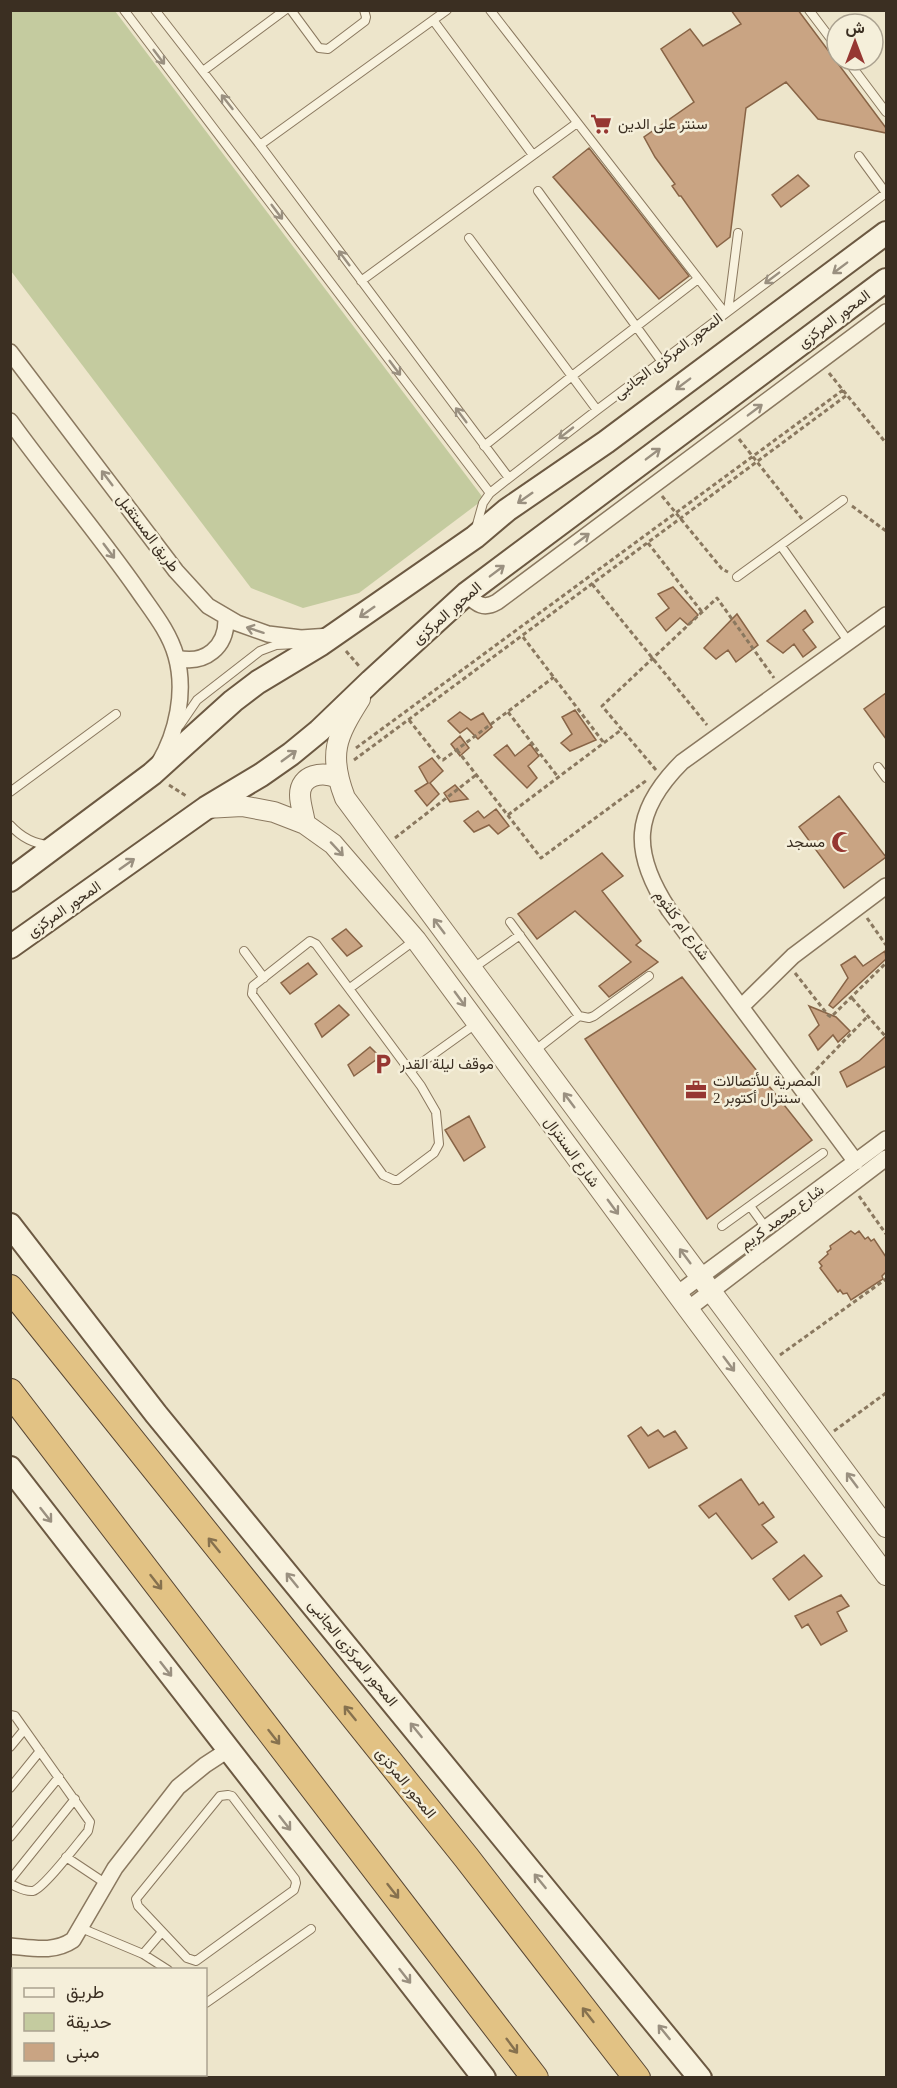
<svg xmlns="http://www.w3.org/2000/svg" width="897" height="2088" font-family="'Times New Roman',Vazirmatn,serif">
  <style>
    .green { fill: #c4cb9f }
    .building { fill: #c9a483; stroke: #886446; stroke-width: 1.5 }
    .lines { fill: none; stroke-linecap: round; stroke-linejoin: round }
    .service-casing { stroke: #8a785f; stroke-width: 10 }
    .minor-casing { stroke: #8a785f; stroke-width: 18 }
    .tertiary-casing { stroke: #8a785f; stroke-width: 22 }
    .secondary-casing { stroke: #6c5942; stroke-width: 26 }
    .trunk-casing { stroke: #584633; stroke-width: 28 }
    .path { stroke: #8a785f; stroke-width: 3; stroke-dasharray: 4.5 3; stroke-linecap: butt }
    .service { stroke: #f8f2de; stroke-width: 8 }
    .minor { stroke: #f8f2de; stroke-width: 15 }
    .tertiary { stroke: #f8f2de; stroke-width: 20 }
    .secondary { stroke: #f8f2de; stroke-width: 22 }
    .trunk { stroke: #e2c284; stroke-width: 26 }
    .oneway { stroke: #9a9080 }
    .oneway2 { stroke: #86714e }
    .labels { text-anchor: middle; stroke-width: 5; stroke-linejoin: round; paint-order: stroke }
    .poi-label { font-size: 15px; fill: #3b2f22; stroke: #f5efda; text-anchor: start }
    .street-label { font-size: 15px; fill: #3b2f22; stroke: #f5efda }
  </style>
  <rect width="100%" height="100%" fill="#ede5cb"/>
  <path class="green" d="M 11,11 L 115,11 L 484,499 L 359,593 L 303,608 L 251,588 L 11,271 Z"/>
  <path class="building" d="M 731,10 L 798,10 L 886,128 L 886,133 L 818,119 L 786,82 L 746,108 L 730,237 L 717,247 L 681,196 L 679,196 L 672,186 L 675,184 L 655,157 L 644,137 L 694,102 L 661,49 L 690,29 L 703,46 L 741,24 Z
    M 589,148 L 689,276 L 659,299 L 553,177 Z
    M 798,175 L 809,186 L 781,207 L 772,195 Z
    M 673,587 L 698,615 L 688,625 L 680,618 L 666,631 L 656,618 L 669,608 L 658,594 Z
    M 805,610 L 813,622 L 803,630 L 816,647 L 803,657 L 794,644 L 783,653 L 767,641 Z
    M 737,614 L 758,645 L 736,662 L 728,650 L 716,659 L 704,648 Z
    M 886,693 L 886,739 L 864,709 Z
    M 575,710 L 596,740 L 570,751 L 561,743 L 572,734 L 562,717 Z
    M 460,712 L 471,720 L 483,713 L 492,727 L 478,739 L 467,728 L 460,733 L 448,721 Z
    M 460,736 L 469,748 L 460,756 L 451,744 Z
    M 530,744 L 539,756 L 528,766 L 537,778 L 527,788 L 494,755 L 507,745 L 515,756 Z
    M 432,758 L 443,771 L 430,783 L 439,794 L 427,806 L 415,791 L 428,783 L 419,767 Z
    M 455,785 L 468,799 L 450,802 L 444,793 Z
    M 839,796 L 886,857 L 844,888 L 799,827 Z
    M 496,809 L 509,826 L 498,834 L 489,825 L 474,832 L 464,821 L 478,811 L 484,818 Z
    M 602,853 L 623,876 L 602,891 L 641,941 L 636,945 L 658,962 L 609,997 L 599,986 L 631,962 L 575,911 L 537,939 L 518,914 Z
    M 346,929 L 362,946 L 347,956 L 332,939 Z
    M 885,951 L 886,959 L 833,1008 L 829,1005 L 848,978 L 841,965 L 855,956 L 863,966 Z
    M 308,963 L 317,974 L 290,994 L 281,983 Z
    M 682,977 L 812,1140 L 707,1219 L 585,1039 Z
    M 339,1005 L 349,1015 L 322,1037 L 315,1024 Z
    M 809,1006 L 836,1017 L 850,1031 L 838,1042 L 833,1035 L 818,1050 L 809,1035 L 819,1025 Z
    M 886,1036 L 886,1066 L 847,1087 L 840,1072 L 859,1061 Z
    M 370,1047 L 380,1057 L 354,1076 L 348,1065 Z
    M 469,1116 L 485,1147 L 464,1161 L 445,1130 Z
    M 851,1231 L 855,1234 L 859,1231 L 865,1239 L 868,1237 L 871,1241 L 874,1239 L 886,1257 L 886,1272 L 882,1276 L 883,1279 L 851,1300 L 847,1293 L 843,1294 L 840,1290 L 838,1292 L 820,1268 L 822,1266 L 819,1262 L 828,1254 L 827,1252 L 831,1249 L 830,1246 Z
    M 641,1427 L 648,1436 L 658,1430 L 664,1437 L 675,1431 L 687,1448 L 649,1468 L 628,1436 Z
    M 741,1479 L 759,1505 L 763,1502 L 774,1517 L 762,1525 L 777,1542 L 752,1559 L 716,1513 L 709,1518 L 699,1506 Z
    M 804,1555 L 822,1576 L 789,1600 L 773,1579 Z
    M 841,1595 L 849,1606 L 837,1612 L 847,1631 L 821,1645 L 808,1624 L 802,1628 L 795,1616 Z"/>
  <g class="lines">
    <defs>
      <path id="service" d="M 124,10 L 490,493
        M 155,10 L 260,145 L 509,478
        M 291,10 L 319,48 L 328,49 L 365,21 L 366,17 L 364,10
        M 490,10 L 725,313
        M 809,10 L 837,47
        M 433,20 L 533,155
        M 847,60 L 886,112
        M 203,71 L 285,10
        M 260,145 L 447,10
        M 859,156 L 886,193
        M 538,191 L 662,362
        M 469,238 L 597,410
        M 361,281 L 577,123
        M 728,311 L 738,233
        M 484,446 L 572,376 L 698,279
        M 476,528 L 483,503 L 490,493 L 509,478 L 597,410 L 886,193
        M 781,546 L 848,641
        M 737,577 L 843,500
        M 180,725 L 197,700 L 260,651 L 276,645 L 298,644
        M 878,767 L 886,778
        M 10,792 L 116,714
        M 10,825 C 21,837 33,844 49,845
        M 510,922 L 579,1016 L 589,1018 L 594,1016 L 649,976
        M 310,941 L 316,944 L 421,1086 L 436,1112 L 439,1144 L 434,1153 L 398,1180 L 394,1180 L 383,1175 L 252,994 L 253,986 Z
        M 244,951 L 264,978
        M 472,969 L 520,935
        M 350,988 L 415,940
        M 533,1052 L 579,1016
        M 410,1071 L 477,1023
        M 750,1206 L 766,1228
        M 722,1226 L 823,1153
        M 10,1715 L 15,1716 L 90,1822 L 88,1831 C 78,1843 44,1888 33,1891 C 24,1892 18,1887 10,1884
        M 10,1747 L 24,1730
        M 10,1788 L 40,1751
        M 228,1795 L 232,1796 L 295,1879 L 296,1883 L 294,1890 L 196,1961 L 187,1958 L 138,1906 L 136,1899 L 220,1796 Z
        M 10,1837 L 59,1777
        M 66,1857 L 105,1883
        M 10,1880 L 75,1799
        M 81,1928 L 143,1954 L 168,1970
        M 143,1954 L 162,1932
        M 10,1977 L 14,1978
        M 206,2003 L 311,1929
        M 105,2078 L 109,2074"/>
      <path id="minor" d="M 10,352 L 176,571 L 208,606 L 237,623 L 268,634 L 301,638 L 330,636
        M 10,421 C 51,478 97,532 137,589 C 152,611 169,631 176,656 C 186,691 177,733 159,763
        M 466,594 C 477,604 483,610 497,602 L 886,312
        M 177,658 C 205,665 227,647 226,618
        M 741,1007 L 793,956 L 886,886
        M 856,1162 L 669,910 C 631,852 632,812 682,762 L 886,615
        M 677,1294 L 886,1139
        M 688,1309 L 886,1158
        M 10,1946 C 33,1948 54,1953 73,1940 L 115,1868 L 178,1787 L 205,1765 L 228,1750"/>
      <path id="tertiary" d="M 360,699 C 336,737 328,754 345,798 L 886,1527
        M 206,808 L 242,806 L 274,812 L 305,824 L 333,844 L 416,940 L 688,1309 L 886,1575
        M 305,824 C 304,815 300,804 300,795 C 300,774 323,771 338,778"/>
      <path id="secondary" d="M 10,880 L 152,774 L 233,701 L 258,682 L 321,644 L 475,537 L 507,510 L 606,442 L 886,233
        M 10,947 L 206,808 L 261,775 L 291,754 L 319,731 L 371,681 L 466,594 L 886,280
        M 10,1225 L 156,1414 L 700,2078
        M 10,1468 L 484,2078"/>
      <path id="trunk" d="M 10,1288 L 466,1857 L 637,2078
        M 10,1392 L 535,2078"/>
    </defs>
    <use href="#service" class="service-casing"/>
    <use href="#minor" class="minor-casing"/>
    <use href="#tertiary" class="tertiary-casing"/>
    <use href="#secondary" class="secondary-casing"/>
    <use href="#trunk" class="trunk-casing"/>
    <path class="path" d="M 829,373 L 886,443
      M 739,439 L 802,519
      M 662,496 L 722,569 L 728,572
      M 852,506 L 886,531
      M 648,543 L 702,612
      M 592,584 L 707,725
      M 523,637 L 604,743
      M 346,651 L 359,666
      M 508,712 L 558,777
      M 409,720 L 440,759 L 443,760 L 554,677
      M 356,748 L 843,390
      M 457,750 L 541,858 L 647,780
      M 354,760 L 847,395
      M 656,770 L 602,706 L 717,598 L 774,678
      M 169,785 L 188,797
      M 508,815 L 621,730
      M 395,838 L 476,775
      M 867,918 L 886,945
      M 795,973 L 828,1015 L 831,1017 L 886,963
      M 852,998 L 886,1037
      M 811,1075 L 868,1016
      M 859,1196 L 886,1234
      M 780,1355 L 886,1279
      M 834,1431 L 886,1393"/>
    <use href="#service" class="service"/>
    <use href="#minor" class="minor"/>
    <use href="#tertiary" class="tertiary"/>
    <use href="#secondary" class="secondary"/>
    <use href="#trunk" class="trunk"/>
  </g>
  <defs><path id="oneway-shaft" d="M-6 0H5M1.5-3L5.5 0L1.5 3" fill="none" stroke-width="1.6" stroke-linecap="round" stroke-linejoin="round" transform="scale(1.5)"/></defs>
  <g class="oneway">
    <use href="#oneway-shaft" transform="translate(159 57) rotate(53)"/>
    <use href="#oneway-shaft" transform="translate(227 102) rotate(-128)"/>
    <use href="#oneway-shaft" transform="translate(277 212) rotate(53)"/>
    <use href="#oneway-shaft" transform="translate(344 258) rotate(-127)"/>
    <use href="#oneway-shaft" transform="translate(840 268) rotate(143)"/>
    <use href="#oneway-shaft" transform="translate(772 278) rotate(143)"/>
    <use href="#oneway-shaft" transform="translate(395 368) rotate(53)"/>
    <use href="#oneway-shaft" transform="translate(683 384) rotate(143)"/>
    <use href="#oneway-shaft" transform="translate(755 410) rotate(-37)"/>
    <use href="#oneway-shaft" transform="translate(461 415) rotate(-127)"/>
    <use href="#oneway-shaft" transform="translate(566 433) rotate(142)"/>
    <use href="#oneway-shaft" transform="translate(653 454) rotate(-37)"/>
    <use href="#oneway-shaft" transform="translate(107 478) rotate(-127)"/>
    <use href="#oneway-shaft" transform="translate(525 498) rotate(145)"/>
    <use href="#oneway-shaft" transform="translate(582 539) rotate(-37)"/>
    <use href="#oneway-shaft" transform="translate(109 551) rotate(53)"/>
    <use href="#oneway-shaft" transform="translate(497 571) rotate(-37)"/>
    <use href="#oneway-shaft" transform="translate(367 612) rotate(145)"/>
    <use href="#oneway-shaft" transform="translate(255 630) rotate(-162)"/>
    <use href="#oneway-shaft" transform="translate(289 756) rotate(-36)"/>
    <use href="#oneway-shaft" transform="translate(337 849) rotate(47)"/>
    <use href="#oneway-shaft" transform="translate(127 864) rotate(-35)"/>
    <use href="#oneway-shaft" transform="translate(439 926) rotate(-127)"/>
    <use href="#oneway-shaft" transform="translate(460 999) rotate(54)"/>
    <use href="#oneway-shaft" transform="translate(569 1100) rotate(-127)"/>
    <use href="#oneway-shaft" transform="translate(613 1207) rotate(54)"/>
    <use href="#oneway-shaft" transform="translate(685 1256) rotate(-127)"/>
    <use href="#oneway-shaft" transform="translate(729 1364) rotate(53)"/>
    <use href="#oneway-shaft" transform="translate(852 1480) rotate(-127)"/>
    <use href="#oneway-shaft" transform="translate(46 1515) rotate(52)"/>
    <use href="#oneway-shaft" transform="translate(292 1580) rotate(-129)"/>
    <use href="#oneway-shaft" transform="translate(166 1669) rotate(52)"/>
    <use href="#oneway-shaft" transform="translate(416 1730) rotate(-129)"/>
    <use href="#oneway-shaft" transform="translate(285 1823) rotate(52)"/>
    <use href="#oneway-shaft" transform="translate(540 1881) rotate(-129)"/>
    <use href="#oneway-shaft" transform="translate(405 1976) rotate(52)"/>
    <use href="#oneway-shaft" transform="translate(664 2032) rotate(-129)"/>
  </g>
  <g class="oneway2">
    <use href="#oneway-shaft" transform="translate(214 1545) rotate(-129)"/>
    <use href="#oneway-shaft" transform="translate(156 1582) rotate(52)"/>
    <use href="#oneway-shaft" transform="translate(350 1713) rotate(-129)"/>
    <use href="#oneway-shaft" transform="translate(274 1737) rotate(52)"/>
    <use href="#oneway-shaft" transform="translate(393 1891) rotate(52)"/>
    <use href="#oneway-shaft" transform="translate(588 2015) rotate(-128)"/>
    <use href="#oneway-shaft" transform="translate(512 2046) rotate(53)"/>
  </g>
  <defs>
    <symbol id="supermarket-bare" viewBox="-9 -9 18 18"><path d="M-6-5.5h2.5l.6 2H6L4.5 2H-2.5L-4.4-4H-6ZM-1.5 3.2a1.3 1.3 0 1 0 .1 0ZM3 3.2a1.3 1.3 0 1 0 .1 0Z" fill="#963732" stroke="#f5efda" stroke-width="2.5" paint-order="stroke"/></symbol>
    <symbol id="mosque-bare" viewBox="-9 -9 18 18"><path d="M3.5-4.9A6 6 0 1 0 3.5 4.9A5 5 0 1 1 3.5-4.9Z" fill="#963732" stroke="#f5efda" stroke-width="2.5" paint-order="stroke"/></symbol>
    <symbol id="parking-bare" viewBox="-9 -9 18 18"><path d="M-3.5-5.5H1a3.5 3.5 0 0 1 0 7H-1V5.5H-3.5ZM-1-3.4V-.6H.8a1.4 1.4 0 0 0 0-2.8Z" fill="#963732" stroke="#f5efda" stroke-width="2.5" paint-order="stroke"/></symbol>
    <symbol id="office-bare" viewBox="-9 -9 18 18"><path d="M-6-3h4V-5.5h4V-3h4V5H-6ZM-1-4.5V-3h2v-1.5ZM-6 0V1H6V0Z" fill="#963732" stroke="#f5efda" stroke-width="2.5" paint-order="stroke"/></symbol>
  </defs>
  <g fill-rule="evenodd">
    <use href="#supermarket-bare" x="586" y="109" width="30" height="30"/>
    <use href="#mosque-bare" x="827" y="827" width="30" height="30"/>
    <use href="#parking-bare" x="368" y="1049" width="30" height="30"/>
    <use href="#office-bare" x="681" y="1075" width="30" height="30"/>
  </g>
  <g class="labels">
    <g class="poi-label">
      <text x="618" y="129">سنتر على الدين</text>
      <text x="825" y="847" text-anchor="end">مسجد</text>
      <text x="400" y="1069">موقف ليلة القدر</text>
      <text x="713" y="1086">المصرية للأتصالات<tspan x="713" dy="17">سنترال أكتوبر 2</tspan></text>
    </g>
    <g class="street-label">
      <text transform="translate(834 319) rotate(-37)" y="5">المحور المركزى</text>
      <text transform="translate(668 356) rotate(-37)" y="5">المحور المركزى الجانبى</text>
      <text transform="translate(148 533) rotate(53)" y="5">طريق المستقبل</text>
      <text transform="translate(447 613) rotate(-41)" y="5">المحور المركزى</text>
      <text transform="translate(64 909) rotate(-35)" y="5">المحور المركزى</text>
      <text transform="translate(682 925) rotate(54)" y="5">شارع ام كلثوم</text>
      <text transform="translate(572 1152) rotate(54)" y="5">شارع السنترال</text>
      <text transform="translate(782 1217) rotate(-36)" y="5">شارع محمد كريم</text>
      <text transform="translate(353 1653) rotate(51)" y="5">المحور المركزى الجانبى</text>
      <text transform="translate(406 1783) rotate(51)" y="5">المحور المركزى</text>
    </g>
  </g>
  <rect width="897" height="2088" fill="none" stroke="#3b2f22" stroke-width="24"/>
  <rect x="12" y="1968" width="195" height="108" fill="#f5efda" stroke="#aba290" stroke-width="1.5"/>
  <rect x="24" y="1988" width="30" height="9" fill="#f8f2de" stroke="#aba290" stroke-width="1.5"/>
  <text x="66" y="1998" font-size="18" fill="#3b2f22">طريق</text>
  <rect x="24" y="2013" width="30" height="18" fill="#c4cb9f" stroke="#aba290" stroke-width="1.5"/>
  <text x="66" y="2028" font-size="18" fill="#3b2f22">حديقة</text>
  <rect x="24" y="2043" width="30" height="18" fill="#c9a483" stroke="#aba290" stroke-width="1.5"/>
  <text x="66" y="2058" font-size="18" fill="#3b2f22">مبنى</text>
  <g transform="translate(855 42)"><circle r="28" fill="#f5efda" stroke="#aba290" stroke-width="1.5"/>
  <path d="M0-4.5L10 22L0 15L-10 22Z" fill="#963732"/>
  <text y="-9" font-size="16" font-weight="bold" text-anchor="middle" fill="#3b2f22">ش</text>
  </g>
</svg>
